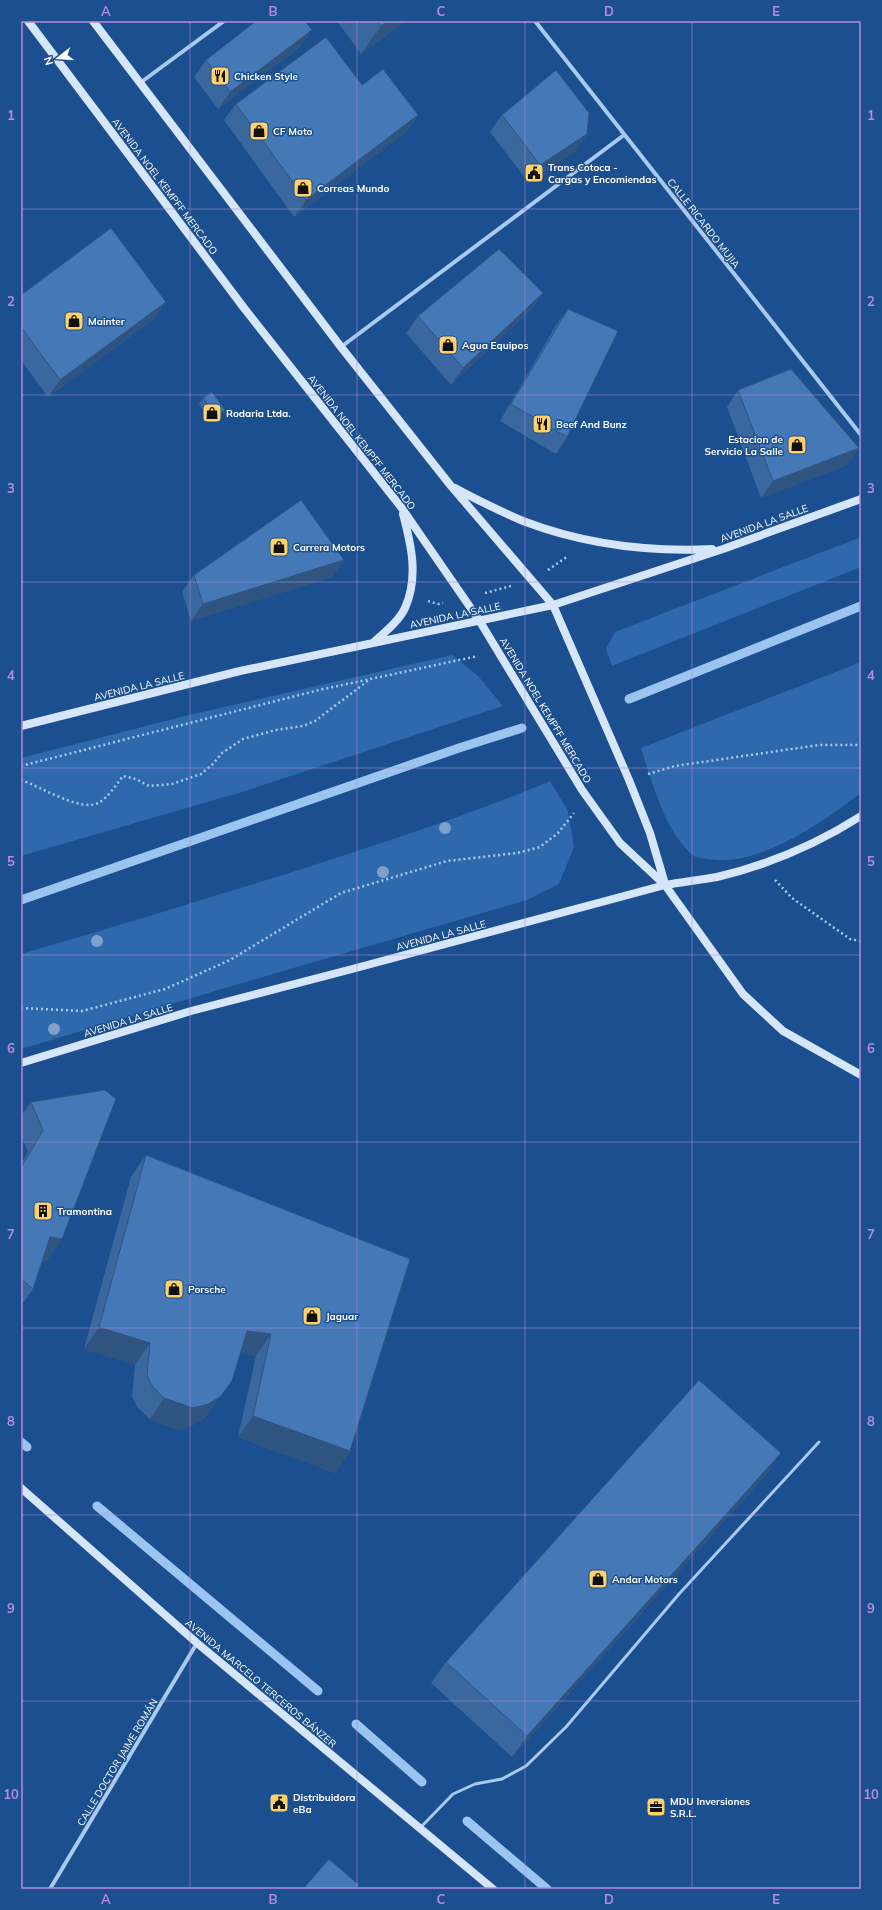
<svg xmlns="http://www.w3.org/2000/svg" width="882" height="1910" font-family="Mulish,sans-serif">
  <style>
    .green { fill: #2e69ad }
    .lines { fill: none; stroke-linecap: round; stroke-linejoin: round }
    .stream { stroke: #9cc4f0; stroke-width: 9 }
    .path { stroke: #a9c9ee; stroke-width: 2.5; stroke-dasharray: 2 3; stroke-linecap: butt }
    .lane { stroke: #a9c9ee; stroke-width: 3 }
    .street { stroke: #a9c9ee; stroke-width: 4 }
    .secondary { stroke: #d6e6fa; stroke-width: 8 }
    .tree { fill: #7ea0ca }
    .wall { fill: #3a679d }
    .shaded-wall { fill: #305480 }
    .building { fill: #4478b7; stroke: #305480 }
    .grid { fill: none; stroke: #b68bdc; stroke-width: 1; stroke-opacity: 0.55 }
    .labels { text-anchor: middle; stroke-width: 3; stroke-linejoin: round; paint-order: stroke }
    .poi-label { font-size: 10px; font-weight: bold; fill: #fff; stroke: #1b4f8f; text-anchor: start }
    .street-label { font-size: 10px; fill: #fff; stroke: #1b4f8f }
    .neatline { fill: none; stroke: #b68bdc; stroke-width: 1.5 }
    .grid-label { font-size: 13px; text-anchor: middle; font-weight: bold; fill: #b68bdc }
  </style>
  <rect width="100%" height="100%" fill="#1b4f8f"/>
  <path class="green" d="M 861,537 L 861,567 L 612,666 L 606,649 L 615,632 Z
    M 452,655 L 478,676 L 503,706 L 242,792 L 21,856 L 21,758 L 189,715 Z
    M 861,662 L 861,793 C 823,822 758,868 708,859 C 704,858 697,858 694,856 C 665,833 652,782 641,748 Z
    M 550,781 L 568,811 L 574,847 L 559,884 L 527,900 L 232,986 L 21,1049 L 21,954 C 115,927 208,898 302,869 C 385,842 470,815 550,781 Z"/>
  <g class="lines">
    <path class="stream" d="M 629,699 L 861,606
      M 21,900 L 459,748 L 522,728
      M 21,1442 L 27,1447
      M 97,1506 L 318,1691
      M 356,1724 L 422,1782
      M 467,1821 L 547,1889"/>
    <path class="path" d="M 548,570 L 568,556
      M 485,593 L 511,586
      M 428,601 L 438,604 L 443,603
      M 21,766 L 319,690 L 478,656
      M 648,774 L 675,766 L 819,745 L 861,745
      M 21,780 C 40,786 83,814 100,802 C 109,796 116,785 123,776 L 136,779 L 149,786 L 172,784 L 201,774 L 212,765 L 222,753 L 243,739 L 276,730 L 303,726 L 315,721 L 369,680
      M 775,880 L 792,898 L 850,939 L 861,941
      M 21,1008 L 82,1011 L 165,989 L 230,960 L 341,893 L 447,861 L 517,853 L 540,847 L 558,833 L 574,813"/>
    <path class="lane" d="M 421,1827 L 453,1794 L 475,1784 L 502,1779 L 526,1766 L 566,1727 L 679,1594 L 819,1442"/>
    <path class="street" d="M 535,21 L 861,435
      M 140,83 L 224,21
      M 341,347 L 624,135
      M 50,1889 L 197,1643"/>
    <path class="secondary" d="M 28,21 L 244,308 L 401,507 L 479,620 L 582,790 L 620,843 L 665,885 L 743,994 L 783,1031 L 861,1075
      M 93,21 L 341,347 L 451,486 L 553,605 L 629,780 L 650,833 L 665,884
      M 455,488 C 477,500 500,511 523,521 C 583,544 649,552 712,549
      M 374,642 C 385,632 399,621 405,608 C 419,577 411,544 403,514
      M 21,726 L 240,671 L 553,605 L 723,549 L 861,499
      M 21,1063 L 191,1011 L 356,968 L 665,885 C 682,882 700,880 717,877 C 768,865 817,844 861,816
      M 21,1488 L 197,1643 L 493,1889"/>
  </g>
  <g class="tree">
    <circle cx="445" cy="828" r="6"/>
    <circle cx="383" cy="872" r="6"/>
    <circle cx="97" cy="941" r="6"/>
    <circle cx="54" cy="1029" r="6"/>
  </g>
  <path class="wall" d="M 337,21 L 406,21 L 361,54 Z
    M 300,47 L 218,109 L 194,77 L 206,60 Z
    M 362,85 L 418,115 L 406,132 L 294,217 L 224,120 L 236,104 Z
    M 502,115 L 587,134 L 576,151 L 528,182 L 490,132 Z
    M 21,295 L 166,302 L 154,319 L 48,397 L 21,360 Z
    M 568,309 L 567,437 L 556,454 L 500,421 L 556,325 Z
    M 531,310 L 451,385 L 406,333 L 418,316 Z
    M 738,390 L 859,448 L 847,465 L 761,498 L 727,407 Z
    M 203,398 L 225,410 L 221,416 L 212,422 L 199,404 Z
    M 344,560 L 332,577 L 191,621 L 182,592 L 194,575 Z
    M 105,1090 L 62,1239 L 47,1260 L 42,1260 L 33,1289 L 21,1306 L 21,1164 L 28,1152 L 21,1135 L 21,1116 L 31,1102 Z
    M 146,1155 L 410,1259 L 350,1451 L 335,1473 L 238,1437 L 256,1356 L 240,1353 L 205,1418 L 193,1425 L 178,1430 L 150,1419 L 138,1408 L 132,1397 L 135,1365 L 84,1349 L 131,1177 Z
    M 781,1453 L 766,1475 L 512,1757 L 431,1683 L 446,1662 Z"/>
  <path class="shaded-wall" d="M 388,21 L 406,21 L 361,54 L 381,26 Z
    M 312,30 L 300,47 L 218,109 L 230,92 Z
    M 418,115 L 406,132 L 294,217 L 306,200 Z
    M 587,134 L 576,151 L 528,182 L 540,165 Z
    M 543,293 L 531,310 L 451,385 L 463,368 Z
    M 166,302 L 154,319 L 48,397 L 60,380 Z
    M 225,410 L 221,416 L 212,422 L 217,416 Z
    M 859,448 L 847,465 L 761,498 L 773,481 Z
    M 344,560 L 332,577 L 191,621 L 203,604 Z
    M 50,1237 L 62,1239 L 47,1260 L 35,1258 Z
    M 99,1327 L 150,1343 L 135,1365 L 84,1349 Z
    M 247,1331 L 271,1334 L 256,1356 L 232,1352 Z
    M 232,1381 L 205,1418 L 193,1425 L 178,1430 L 150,1419 L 164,1398 Z
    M 253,1416 L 350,1451 L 335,1473 L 238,1437 Z
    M 781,1453 L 766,1475 L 512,1757 L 527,1736 Z"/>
  <path class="building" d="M 256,21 L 305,21 L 312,30 L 230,92 L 206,60 Z
    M 377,21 L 388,21 L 381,26 Z
    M 326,37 L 362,85 L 383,69 L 418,115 L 306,200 L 236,104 Z
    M 556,70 L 589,113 L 587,134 L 540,165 L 502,115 Z
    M 111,228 L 166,302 L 60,380 L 21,327 L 21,295 Z
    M 499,249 L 543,293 L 463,368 L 418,316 Z
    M 568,309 L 618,331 L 567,437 L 511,404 Z
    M 791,369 L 859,448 L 773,481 L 738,390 Z
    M 212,392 L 225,410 L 217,416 L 203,398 Z
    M 301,500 L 344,560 L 203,604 L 194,575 Z
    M 105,1090 L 116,1099 L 62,1239 L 50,1237 L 33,1289 L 21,1279 L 21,1168 L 43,1130 L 31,1102 Z
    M 146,1155 L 410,1259 L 350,1451 L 253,1416 L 271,1334 L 247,1331 L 232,1381 L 220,1397 L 208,1404 L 193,1408 L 164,1398 L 153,1387 L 147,1376 L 150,1343 L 99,1327 Z
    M 699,1380 L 781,1453 L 527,1736 L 446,1662 Z
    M 329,1859 L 359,1885 L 355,1889 L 303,1889 Z"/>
  <path class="grid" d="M 190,21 L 190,1889M 357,21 L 357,1889M 525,21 L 525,1889M 692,21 L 692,1889M 21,209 L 861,209M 21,395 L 861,395M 21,582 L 861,582M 21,768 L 861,768M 21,955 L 861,955M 21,1142 L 861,1142M 21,1328 L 861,1328M 21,1515 L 861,1515M 21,1701 L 861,1701"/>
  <defs>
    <symbol id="restaurant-square" viewBox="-11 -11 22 22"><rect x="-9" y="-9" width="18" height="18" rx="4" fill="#ffd166" stroke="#1b4f8f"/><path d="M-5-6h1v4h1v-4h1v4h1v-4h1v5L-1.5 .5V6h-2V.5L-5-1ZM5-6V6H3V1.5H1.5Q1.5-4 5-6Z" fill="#111"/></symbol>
    <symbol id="shop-square" viewBox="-11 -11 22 22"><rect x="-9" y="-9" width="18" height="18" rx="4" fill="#ffd166" stroke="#1b4f8f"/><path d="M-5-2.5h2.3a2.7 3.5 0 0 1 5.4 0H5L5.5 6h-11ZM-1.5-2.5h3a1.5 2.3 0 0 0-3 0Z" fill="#111"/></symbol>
    <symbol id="civic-square" viewBox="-11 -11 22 22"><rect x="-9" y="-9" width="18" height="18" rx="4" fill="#ffd166" stroke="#1b4f8f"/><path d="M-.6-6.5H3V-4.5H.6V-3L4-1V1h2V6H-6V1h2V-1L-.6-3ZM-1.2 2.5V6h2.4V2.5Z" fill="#111"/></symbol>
    <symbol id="building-square" viewBox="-11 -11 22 22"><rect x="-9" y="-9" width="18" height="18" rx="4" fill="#ffd166" stroke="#1b4f8f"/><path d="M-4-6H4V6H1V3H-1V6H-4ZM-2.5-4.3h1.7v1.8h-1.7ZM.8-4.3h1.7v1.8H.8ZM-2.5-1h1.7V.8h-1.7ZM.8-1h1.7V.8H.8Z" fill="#111"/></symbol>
    <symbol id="office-square" viewBox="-11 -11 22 22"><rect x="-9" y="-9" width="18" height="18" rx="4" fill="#ffd166" stroke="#1b4f8f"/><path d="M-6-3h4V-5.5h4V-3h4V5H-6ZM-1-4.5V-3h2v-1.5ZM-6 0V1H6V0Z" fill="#111"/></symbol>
  </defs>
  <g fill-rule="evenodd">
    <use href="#restaurant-square" x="209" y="65" width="22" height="22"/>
    <use href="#shop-square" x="248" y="120" width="22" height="22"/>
    <use href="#civic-square" x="523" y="162" width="22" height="22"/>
    <use href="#shop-square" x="292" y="177" width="22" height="22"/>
    <use href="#shop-square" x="63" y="310" width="22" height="22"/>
    <use href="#shop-square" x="437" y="334" width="22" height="22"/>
    <use href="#shop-square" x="201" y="402" width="22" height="22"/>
    <use href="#restaurant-square" x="531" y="413" width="22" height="22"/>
    <use href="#shop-square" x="786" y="434" width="22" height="22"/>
    <use href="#shop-square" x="268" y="536" width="22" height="22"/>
    <use href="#building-square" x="32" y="1200" width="22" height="22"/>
    <use href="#shop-square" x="163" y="1278" width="22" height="22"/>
    <use href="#shop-square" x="301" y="1305" width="22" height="22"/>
    <use href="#shop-square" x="587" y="1568" width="22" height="22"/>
    <use href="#civic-square" x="268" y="1792" width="22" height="22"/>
    <use href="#office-square" x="645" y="1796" width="22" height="22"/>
  </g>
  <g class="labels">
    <g class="poi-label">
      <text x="234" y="80">Chicken Style</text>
      <text x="273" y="135">CF Moto</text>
      <text x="548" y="171">Trans Cotoca -<tspan x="548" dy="12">Cargas y Encomiendas</tspan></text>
      <text x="317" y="192">Correas Mundo</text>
      <text x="88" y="325">Mainter</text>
      <text x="462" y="349">Agua Equipos</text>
      <text x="226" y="417">Rodaria Ltda.</text>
      <text x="556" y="428">Beef And Bunz</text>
      <text x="783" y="443" text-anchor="end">Estacion de<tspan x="783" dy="12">Servicio La Salle</tspan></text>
      <text x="293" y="551">Carrera Motors</text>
      <text x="57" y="1215">Tramontina</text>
      <text x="188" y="1293">Porsche</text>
      <text x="326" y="1320">Jaguar</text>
      <text x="612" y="1583">Andar Motors</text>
      <text x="293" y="1801">Distribuidora<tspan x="293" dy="12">eBa</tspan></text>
      <text x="670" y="1805">MDU Inversiones<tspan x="670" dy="12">S.R.L.</tspan></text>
    </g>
    <g class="street-label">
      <text transform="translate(165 186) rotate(53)" y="4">AVENIDA NOEL KEMPFF MERCADO</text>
      <text transform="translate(704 223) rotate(52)" y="4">CALLE RICARDO MUJIA</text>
      <text transform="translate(362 442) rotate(52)" y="4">AVENIDA NOEL KEMPFF MERCADO</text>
      <text transform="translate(764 523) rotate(-20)" y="4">AVENIDA LA SALLE</text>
      <text transform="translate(455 615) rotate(-12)" y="4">AVENIDA LA SALLE</text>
      <text transform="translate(139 686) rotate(-14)" y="4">AVENIDA LA SALLE</text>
      <text transform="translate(546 710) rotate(59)" y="4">AVENIDA NOEL KEMPFF MERCADO</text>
      <text transform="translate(441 935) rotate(-15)" y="4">AVENIDA LA SALLE</text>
      <text transform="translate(128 1020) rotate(-17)" y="4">AVENIDA LA SALLE</text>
      <text transform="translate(261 1683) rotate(40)" y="4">AVENIDA MARCELO TERCEROS BÁNZER</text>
      <text transform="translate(117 1762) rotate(-59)" y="4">CALLE DOCTOR JAIME ROMÁN</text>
    </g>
  </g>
  <rect width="882" height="1910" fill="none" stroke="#1b4f8f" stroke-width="44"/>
  <g transform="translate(58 58) rotate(253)" stroke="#1b4f8f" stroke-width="3" paint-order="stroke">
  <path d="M0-3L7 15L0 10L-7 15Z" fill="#ffffff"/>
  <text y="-6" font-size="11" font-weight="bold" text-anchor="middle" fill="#ffffff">N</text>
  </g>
  <rect x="22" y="22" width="838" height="1866" class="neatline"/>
  <g class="grid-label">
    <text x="106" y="16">A</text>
    <text x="273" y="16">B</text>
    <text x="441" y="16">C</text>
    <text x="609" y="16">D</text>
    <text x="776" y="16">E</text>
    <text x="11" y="120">1</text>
    <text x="871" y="120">1</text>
    <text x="11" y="306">2</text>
    <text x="871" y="306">2</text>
    <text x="11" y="493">3</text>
    <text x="871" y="493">3</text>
    <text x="11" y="680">4</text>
    <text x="871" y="680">4</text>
    <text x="11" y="866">5</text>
    <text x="871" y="866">5</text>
    <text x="11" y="1053">6</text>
    <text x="871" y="1053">6</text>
    <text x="11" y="1239">7</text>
    <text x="871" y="1239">7</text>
    <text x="11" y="1426">8</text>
    <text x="871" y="1426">8</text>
    <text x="11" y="1613">9</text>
    <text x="871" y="1613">9</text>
    <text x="11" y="1799">10</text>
    <text x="871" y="1799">10</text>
    <text x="106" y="1904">A</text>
    <text x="273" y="1904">B</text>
    <text x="441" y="1904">C</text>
    <text x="609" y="1904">D</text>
    <text x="776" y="1904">E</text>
  </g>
</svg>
